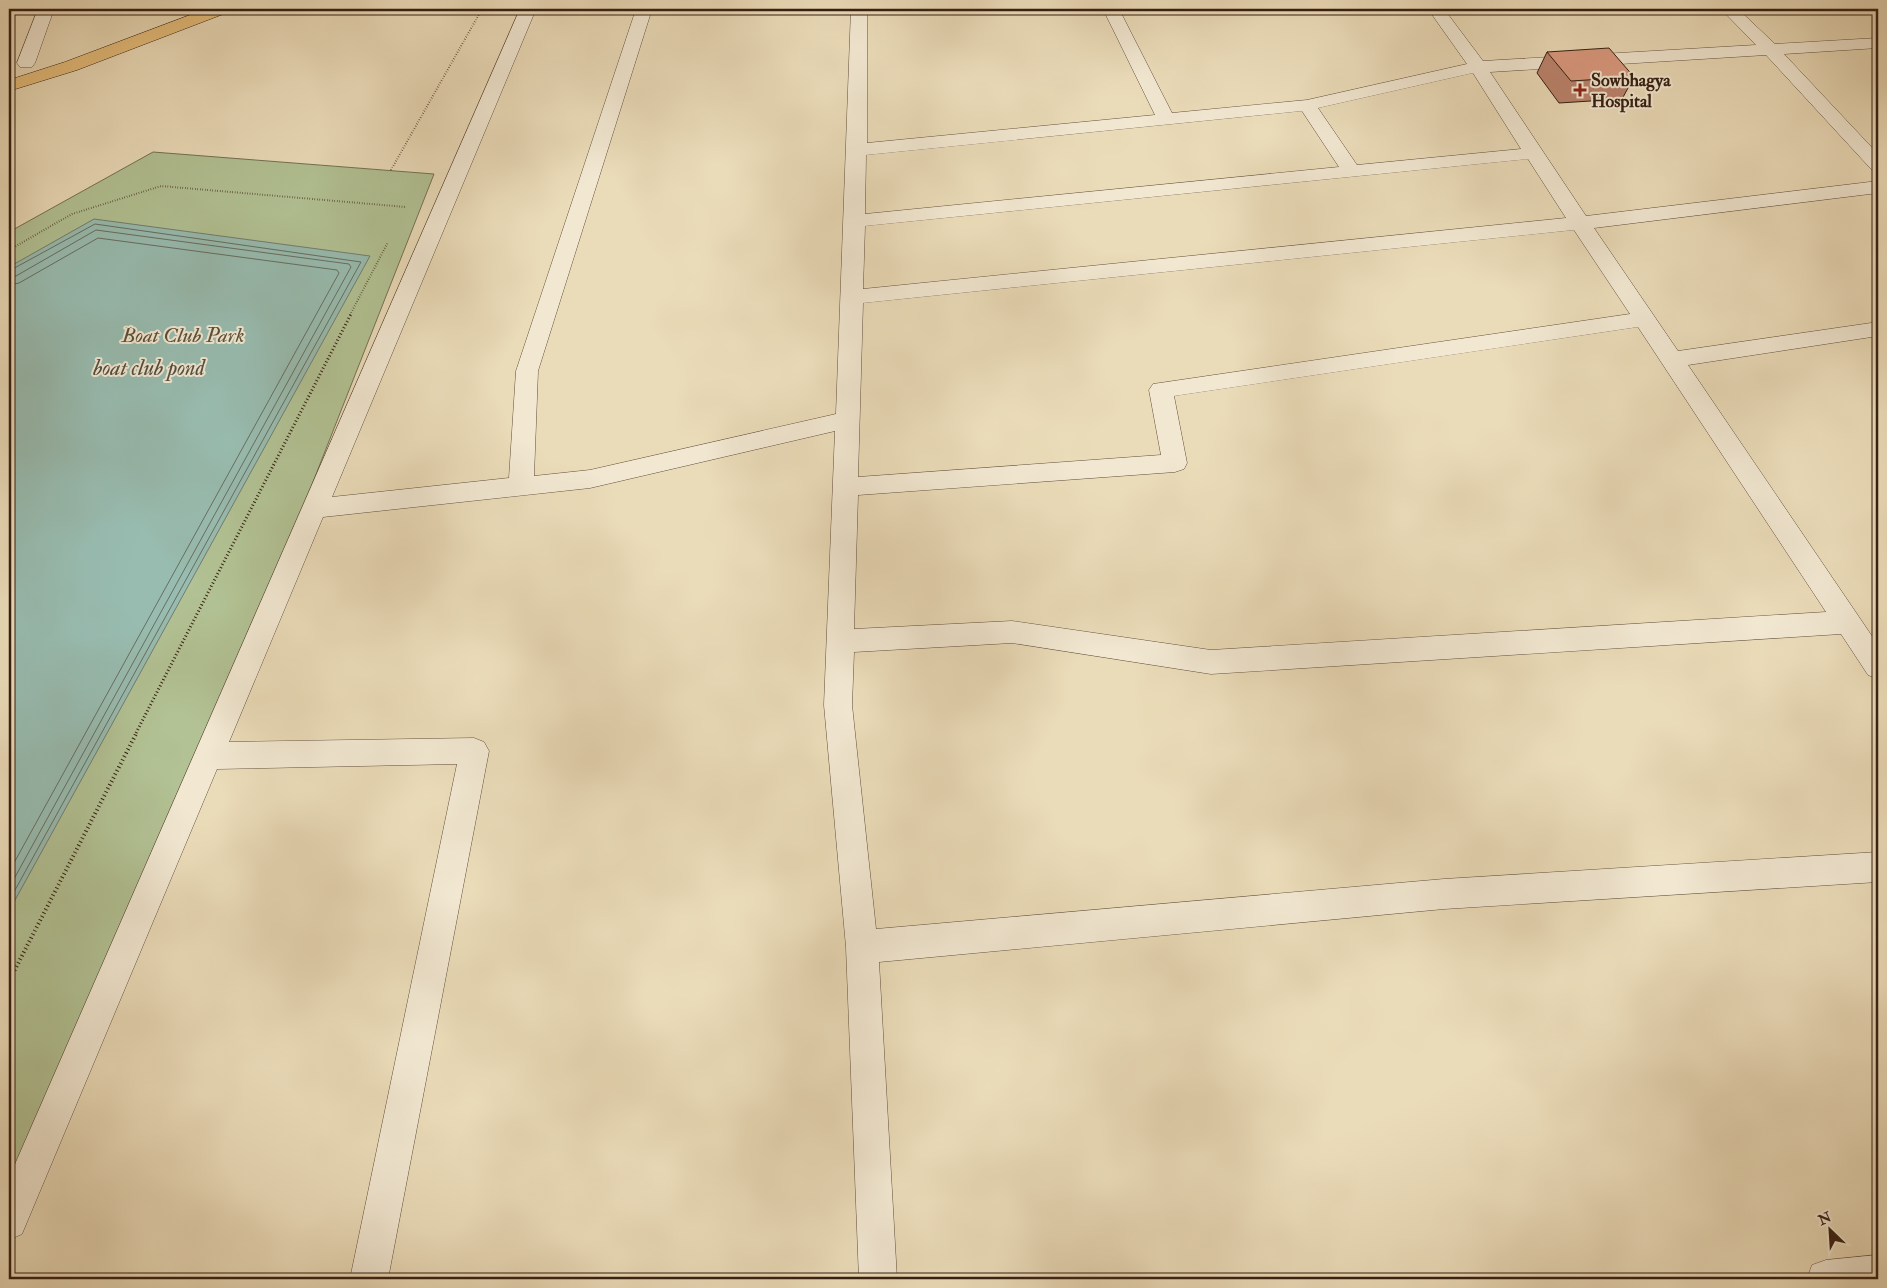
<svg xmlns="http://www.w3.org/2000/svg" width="1887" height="1288" font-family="'IM FELL Double Pica',serif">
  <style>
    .green { fill: #b2c294; stroke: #747053 }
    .water { fill: #98bcb0; stroke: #707d71 }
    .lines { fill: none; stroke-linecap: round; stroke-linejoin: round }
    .shore { stroke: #666e61; stroke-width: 1 }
    .minor-casing { stroke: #624e3c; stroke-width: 1 }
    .major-casing { stroke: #351f12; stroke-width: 1 }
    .path-far2 { stroke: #351f12; stroke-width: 2; stroke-dasharray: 0.5 2; stroke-linecap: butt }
    .path-far1 { stroke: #351f12; stroke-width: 3; stroke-dasharray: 1 2.5; stroke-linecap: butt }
    .path { stroke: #351f12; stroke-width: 4; stroke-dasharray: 1 3; stroke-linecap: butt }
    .minor { fill: #f2e8d2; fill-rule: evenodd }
    .major { fill: #e6be7c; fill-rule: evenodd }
    .wall { fill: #bc846e; stroke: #351f12 }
    .building { fill: #db9a80; stroke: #351f12 }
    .poi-dot { fill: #8f2418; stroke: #f2e8d2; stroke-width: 2 }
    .labels { text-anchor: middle; stroke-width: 4; stroke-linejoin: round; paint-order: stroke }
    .far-poi-label { font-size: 18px; font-weight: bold; fill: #351f12; stroke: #f2e8d2; text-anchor: start }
    .park-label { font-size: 21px; font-style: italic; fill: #5a5039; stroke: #f2e8d2 }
    .water-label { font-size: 22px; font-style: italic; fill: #534e41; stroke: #f2e8d2 }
  </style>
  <rect width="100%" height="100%" fill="#ebdcb9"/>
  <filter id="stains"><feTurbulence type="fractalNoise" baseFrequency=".004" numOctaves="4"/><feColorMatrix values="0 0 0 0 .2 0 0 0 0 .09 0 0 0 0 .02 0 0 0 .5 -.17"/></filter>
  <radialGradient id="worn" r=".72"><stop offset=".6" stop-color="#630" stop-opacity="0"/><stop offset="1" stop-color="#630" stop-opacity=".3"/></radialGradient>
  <path class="green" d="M 153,152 L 434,174 L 311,487 L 9,1218 L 9,232 Z"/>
  <path class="water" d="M 94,219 L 370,256 L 9,911 L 9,267 Z"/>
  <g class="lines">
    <path class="shore" d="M 9,271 L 95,224 L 361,262 L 9,901
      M 9,277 L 16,276 L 96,230 L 349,264 L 351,267 L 9,888
      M 9,285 L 19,283 L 98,238 L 337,270 L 339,273 L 9,872"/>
    <defs>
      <path id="minor" d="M 38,9 L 54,9 L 35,63 L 32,67 L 20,67 L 17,63 Z
        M 520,9 L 536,9 L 332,497 L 509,478 L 516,371 L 636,9 L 652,9 L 538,371 L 534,476 L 590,470 L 836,414 L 851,9 L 867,9 L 867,143 L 1155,115 L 1103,9 L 1119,9 L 1172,113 L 1307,100 L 1467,64 L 1428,9 L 1444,9 L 1483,61 L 1756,45 L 1721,9 L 1738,9 L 1775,44 L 1878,38 L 1878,48 L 1784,54 L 1878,154 L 1878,171 L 1871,169 L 1766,55 L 1490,72 L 1586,216 L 1878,181 L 1878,193 L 1594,228 L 1678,351 L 1878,322 L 1878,336 L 1688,365 L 1878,645 L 1878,679 L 1868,675 L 1841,634 L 1211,674 L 1012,643 L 854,652 L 852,705 L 876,929 L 1444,879 L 1878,852 L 1878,882 L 1444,909 L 879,962 L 897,1279 L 859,1279 L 846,947 L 824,705 L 835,431 L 590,488 L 323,517 L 229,742 L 474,738 L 484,742 L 489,751 L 388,1279 L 350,1279 L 457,764 L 217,769 L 22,1234 L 9,1240 L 9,1178 ZM 1473,73 L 1521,149 L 1357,165 L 1318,108 ZM 1302,111 L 1339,167 L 865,214 L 866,155 ZM 1528,159 L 1566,218 L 863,289 L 865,226 ZM 1574,230 L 1630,314 L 1153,384 L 1149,390 L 1161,455 L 858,477 L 863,303 ZM 1638,327 L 1826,612 L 1211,650 L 1012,621 L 854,629 L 858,495 L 1175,472 L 1184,469 L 1187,463 L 1174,396 Z
        M 1878,1255 L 1878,1279 L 1807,1279 L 1812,1265 L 1826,1260 Z"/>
      <path id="major" d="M 206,9 L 228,9 L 226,13 L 77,70 L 9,91 L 9,80 L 65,62 Z"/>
    </defs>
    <use href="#minor" class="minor-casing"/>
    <use href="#major" class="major-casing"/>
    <path class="path-far2" d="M 391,170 L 482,9
      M 9,250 L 72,214 L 161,186 L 406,207
      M 350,315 L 388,242"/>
    <path class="path-far1" d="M 136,733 L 351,314"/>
    <path class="path" d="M 9,981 L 137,732"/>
    <use href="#minor" class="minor"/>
    <use href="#major" class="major"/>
  </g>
  <path class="wall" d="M 1547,52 L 1634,77 L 1622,99 L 1559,103 L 1537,73 Z"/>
  <path class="building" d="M 1609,48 L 1634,77 L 1571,81 L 1547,52 Z"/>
  <path class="poi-dot" d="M1577.5 82.5h5v5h5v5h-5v5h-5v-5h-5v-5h5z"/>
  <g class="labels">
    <g class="far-poi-label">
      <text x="1591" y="86">Sowbhagya<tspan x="1591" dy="21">Hospital</tspan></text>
    </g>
    <g class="park-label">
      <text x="183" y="342">Boat Club Park</text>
    </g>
    <g class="water-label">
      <text x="149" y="375">boat club pond</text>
    </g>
  </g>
  <rect width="1887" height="1288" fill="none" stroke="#ebdcb9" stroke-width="30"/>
  <rect x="10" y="10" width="1867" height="1268" fill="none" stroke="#351f12" stroke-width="2.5"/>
  <rect x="15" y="15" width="1857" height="1258" fill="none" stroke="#351f12"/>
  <g transform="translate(1830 1230) rotate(335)" stroke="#f2e8d2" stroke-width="4" paint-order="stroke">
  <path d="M0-4L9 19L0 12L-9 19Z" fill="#351f12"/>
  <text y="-8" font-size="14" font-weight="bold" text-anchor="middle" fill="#351f12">N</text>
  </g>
  <rect width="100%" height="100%" filter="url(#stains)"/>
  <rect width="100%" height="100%" fill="url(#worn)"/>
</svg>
